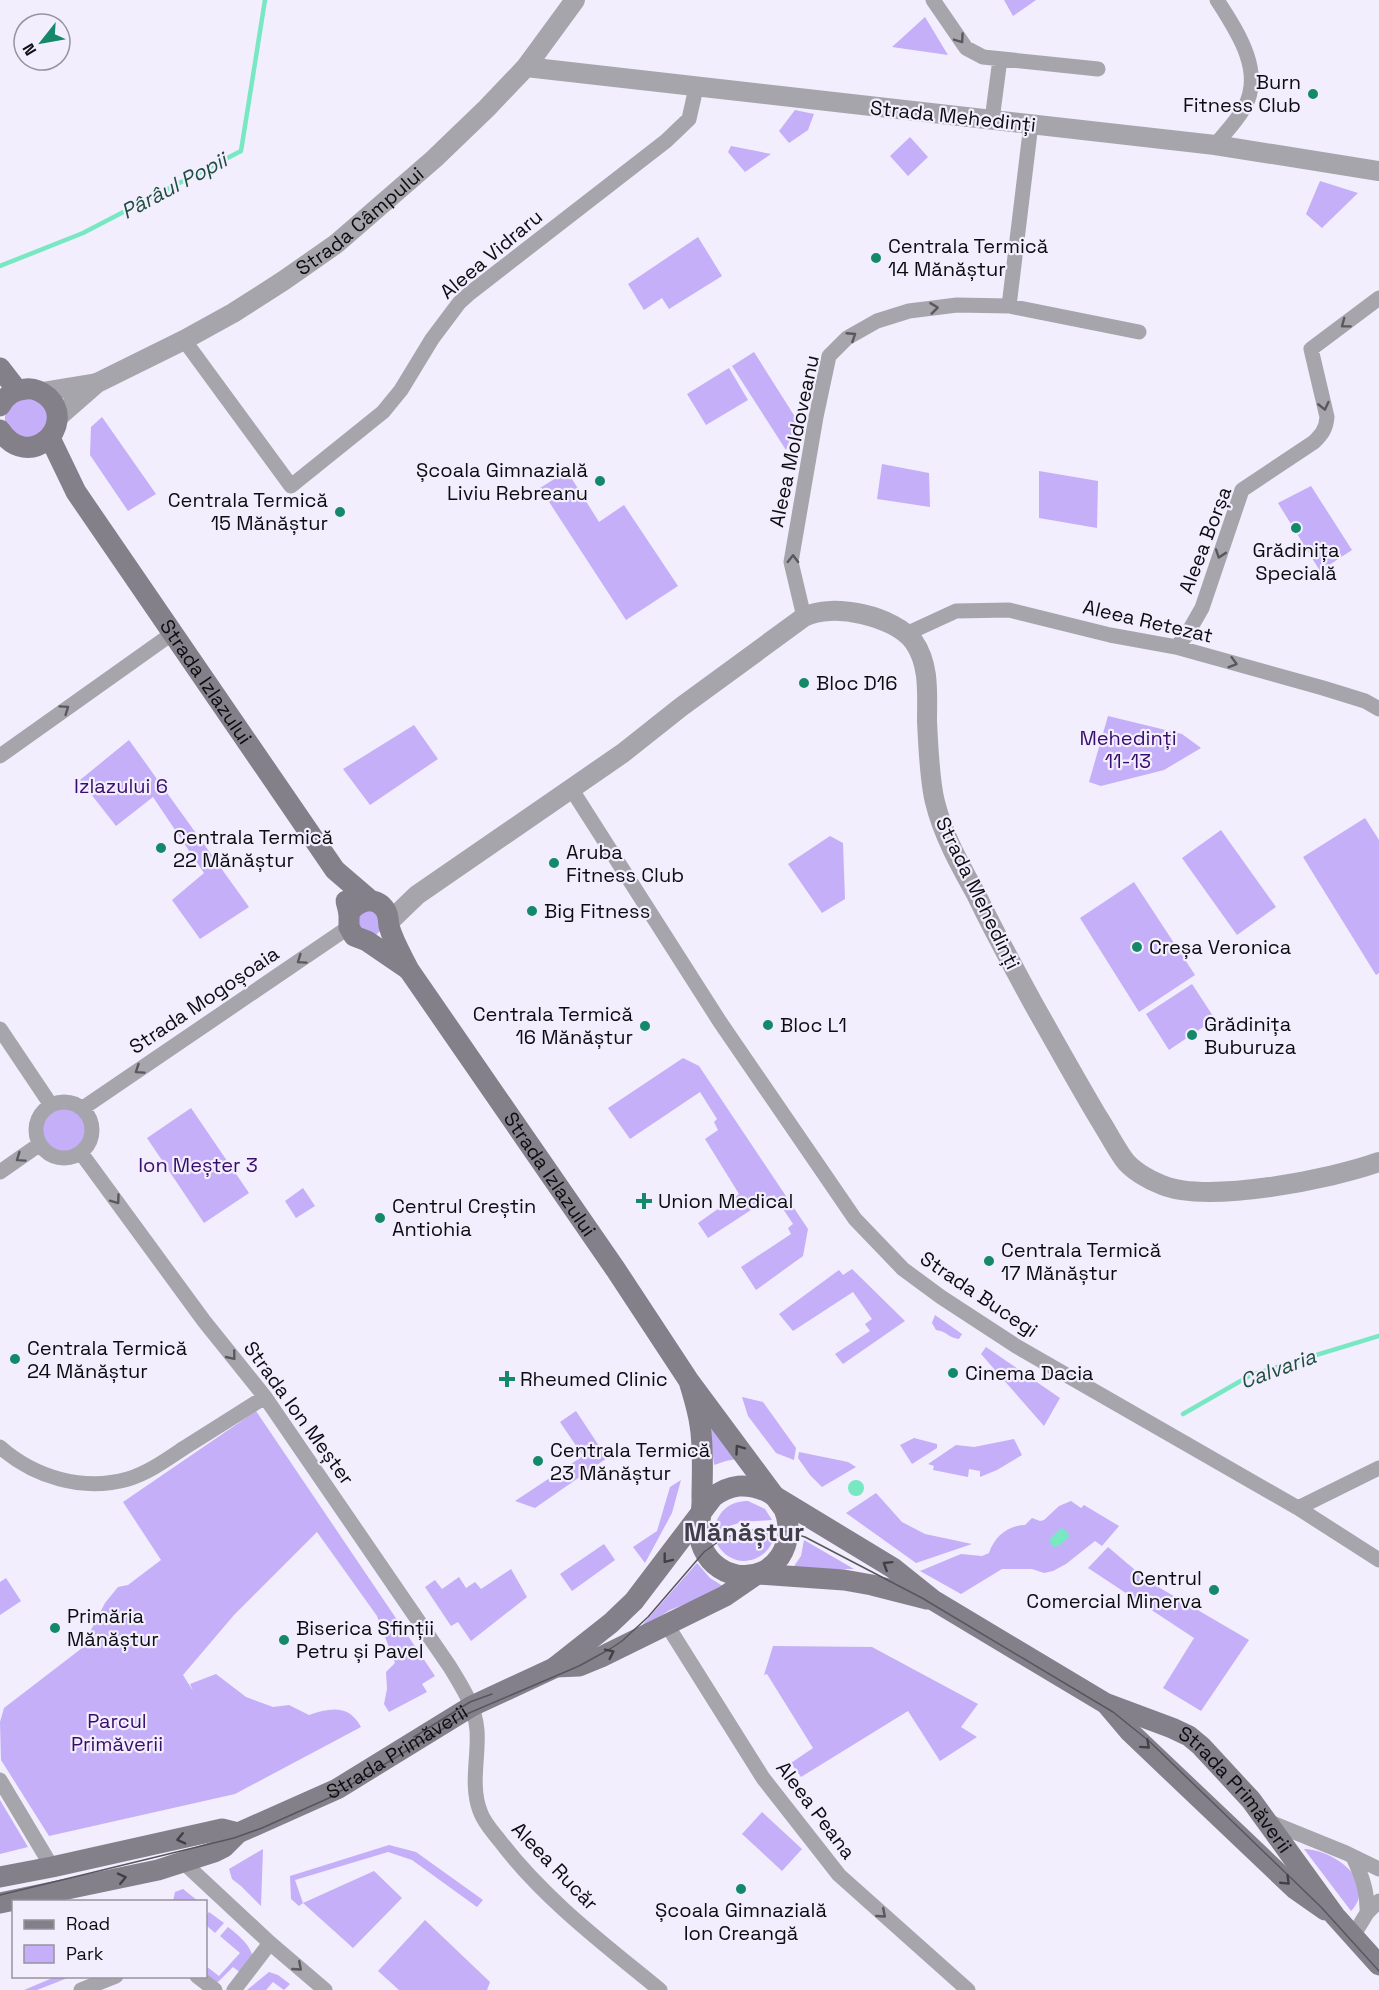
<svg xmlns="http://www.w3.org/2000/svg" width="1379" height="1990" font-family="'Space Grotesk',sans-serif">
  <style>
    .green { fill: #c4aff8 }
    .water { fill: #78e8c2 }
    .lines { fill: none; stroke-linecap: round; stroke-linejoin: round }
    .stream { stroke: #78e8c2; stroke-width: 4.5 }
    .minor { stroke: #a6a5ab; stroke-width: 15 }
    .tertiary { stroke: #a6a5ab; stroke-width: 20 }
    .secondary { stroke: #838089; stroke-width: 21 }
    .tram { stroke: #57555e; stroke-width: 1.5 }
    .oneway { stroke: #5a585e }
    .oneway2 { stroke: #424047 }
    .poi-dot { fill: #13896a; stroke: #f2eefd; stroke-width: 2 }
    .labels { text-anchor: middle; stroke-width: 4.5; stroke-linejoin: round; paint-order: stroke }
    .poi-label { font-size: 20px; fill: #0d0c11; stroke: #f2eefd; text-anchor: start }
    .street-label { font-size: 20px; fill: #0d0c11; stroke: #f2eefd }
    .park-label { font-size: 20px; fill: #390d6c; stroke: #f2eefd }
    .water-label { font-size: 21px; font-style: italic; fill: #1e4e3e; stroke: #f2eefd }
    .district-label { font-size: 26px; font-weight: bold; fill: #413e4a; stroke: #f2eefd }
  </style>
  <rect width="100%" height="100%" fill="#f2eefd"/>
  <path class="green" d="M 1004,0 L 1036,0 L 1013,16 Z
    M 925,17 L 948,55 L 892,47 Z
    M 795,110 L 814,114 L 808,130 L 789,143 L 779,131 Z
    M 910,137 L 928,157 L 908,176 L 890,156 Z
    M 731,146 L 771,154 L 745,172 L 728,152 Z
    M 1320,181 L 1358,193 L 1322,228 L 1306,214 Z
    M 698,237 L 722,276 L 669,309 L 662,298 L 644,310 L 628,284 Z
    M 754,352 L 797,420 L 786,450 L 732,366 Z
    M 729,368 L 748,400 L 706,425 L 687,394 Z
    M 24,395 L 45,403 L 50,425 L 27,442 L 5,424 C 3,408 12,404 24,395 Z
    M 102,417 L 156,494 L 128,511 L 90,455 L 91,427 Z
    M 882,464 L 929,473 L 930,507 L 877,499 Z
    M 567,471 L 599,522 L 624,505 L 678,586 L 626,620 L 540,488 Z
    M 1039,471 L 1098,481 L 1097,528 L 1039,518 Z
    M 1311,486 L 1352,550 L 1320,571 L 1278,503 Z
    M 1108,716 L 1182,734 L 1201,748 L 1164,770 L 1101,786 L 1089,782 Z
    M 414,725 L 438,759 L 370,805 L 343,769 Z
    M 129,740 L 249,907 L 200,939 L 172,900 L 204,873 L 153,797 L 116,826 L 80,780 Z
    M 1365,818 L 1379,840 L 1379,973 L 1376,975 L 1303,857 Z
    M 1221,830 L 1276,907 L 1237,935 L 1182,858 Z
    M 830,836 L 843,843 L 845,899 L 822,913 L 788,864 Z
    M 1134,882 L 1195,975 L 1139,1012 L 1080,918 Z
    M 373,905 L 383,928 L 375,936 L 364,938 L 353,912 Z
    M 1192,984 L 1215,1019 L 1169,1050 L 1146,1014 Z
    M 683,1058 L 699,1066 L 808,1229 L 803,1256 L 756,1290 L 741,1267 L 791,1234 L 788,1228 L 793,1224 L 774,1195 L 708,1238 L 698,1223 L 739,1194 L 705,1139 L 718,1130 L 714,1122 L 717,1119 L 700,1092 L 630,1139 L 608,1108 Z
    M43 1131a23 23 0 1 1 46 0a23 23 0 1 1-46 0Z
    M 191,1108 L 249,1193 L 204,1223 L 147,1138 Z
    M 303,1188 L 315,1206 L 296,1218 L 285,1201 Z
    M 852,1269 L 905,1321 L 843,1364 L 835,1354 L 870,1331 L 865,1324 L 872,1319 L 853,1292 L 793,1331 L 779,1314 L 839,1270 L 843,1275 Z
    M 935,1315 L 962,1334 L 959,1339 C 948,1338 947,1331 936,1330 L 932,1323 Z
    M 986,1347 L 1060,1398 L 1044,1426 L 981,1354 Z
    M 742,1397 L 763,1402 L 796,1448 L 794,1460 L 776,1453 L 748,1416 Z
    M 708,1410 L 741,1458 L 726,1461 L 714,1465 Z
    M 256,1411 L 435,1676 L 422,1684 L 427,1692 L 389,1712 L 384,1704 L 387,1689 L 386,1672 L 395,1663 L 377,1616 L 317,1532 L 234,1615 L 183,1675 L 193,1691 L 190,1684 L 216,1674 L 246,1697 L 273,1707 L 289,1705 L 309,1715 C 330,1708 349,1704 361,1727 L 235,1794 L 49,1836 L 1,1760 L 0,1722 L 4,1708 L 86,1645 L 91,1630 L 105,1603 L 118,1587 L 128,1585 L 161,1560 L 123,1502 Z
    M 576,1411 L 607,1458 L 535,1508 L 515,1501 L 583,1456 L 560,1422 Z
    M 914,1438 L 937,1444 L 937,1448 L 912,1464 L 900,1445 Z
    M 1014,1439 L 1022,1455 L 997,1470 L 980,1477 L 980,1471 L 969,1469 L 968,1477 L 933,1470 L 934,1466 L 928,1464 L 956,1445 L 974,1447 Z
    M 799,1452 L 848,1462 L 856,1467 L 822,1487 L 810,1475 L 798,1458 Z
    M 681,1480 L 672,1513 L 645,1563 L 633,1547 L 657,1531 L 670,1487 Z
    M 876,1493 L 902,1522 L 925,1534 L 972,1544 L 916,1563 L 846,1513 Z
    M 748,1501 L 765,1509 L 772,1520 L 742,1522 L 714,1531 C 717,1512 729,1501 748,1501 Z
    M 1071,1501 L 1081,1508 L 1084,1505 L 1119,1526 L 1102,1546 L 1095,1541 L 1066,1564 L 1053,1571 L 1044,1573 L 1032,1569 L 1002,1569 L 961,1594 L 920,1571 L 961,1554 L 982,1556 L 989,1553 C 994,1537 1008,1525 1025,1525 L 1032,1518 L 1040,1521 L 1044,1520 L 1059,1506 Z
    M 756,1532 L 775,1533 C 770,1563 733,1572 717,1544 L 731,1537 Z
    M 804,1540 L 854,1569 L 792,1569 L 801,1556 Z
    M 604,1544 L 615,1560 L 572,1591 L 560,1574 Z
    M 1108,1547 L 1148,1581 L 1249,1640 L 1201,1711 L 1163,1688 L 1194,1638 L 1088,1568 Z
    M 697,1563 L 710,1578 L 726,1588 L 670,1610 L 637,1631 Z
    M 511,1569 L 527,1597 L 471,1641 L 458,1622 L 451,1626 L 425,1587 L 435,1580 L 442,1589 L 459,1577 L 466,1588 L 475,1582 L 481,1589 Z
    M 6,1578 L 21,1601 L 0,1615 L 0,1582 Z
    M 773,1646 L 872,1647 L 978,1704 L 961,1727 L 977,1737 L 940,1761 L 908,1711 L 801,1777 L 791,1763 L 813,1748 L 767,1674 L 764,1675 Z
    M 0,1800 L 28,1847 L 0,1854 Z
    M 762,1812 L 802,1849 L 782,1871 L 742,1834 Z
    M 389,1845 L 416,1852 L 483,1900 L 477,1907 L 412,1860 L 388,1852 L 295,1880 L 303,1903 L 374,1871 L 402,1898 L 353,1948 L 303,1903 L 299,1906 L 291,1899 L 290,1876 Z
    M 263,1849 L 261,1906 L 241,1886 L 232,1879 L 229,1869 Z
    M 1304,1849 C 1332,1849 1379,1881 1351,1911 Z
    M 183,1889 L 198,1901 L 173,1901 L 175,1892 Z
    M 209,1912 L 224,1923 L 215,1933 L 206,1925 L 206,1916 Z
    M 425,1920 L 490,1982 L 487,1990 L 399,1990 L 378,1971 Z
    M 228,1927 C 239,1936 249,1943 253,1957 L 241,1973 L 233,1967 L 217,1983 L 206,1975 L 206,1966 L 219,1976 L 240,1953 L 220,1936 Z
    M 269,1972 L 278,1975 L 290,1984 L 284,1990 L 273,1982 L 266,1990 L 247,1990 Z
    M 57,1976 L 70,1977 L 37,1990 L 24,1990 Z"/>
  <path class="water" d="M848 1488a8 8 0 1 1 16 0a8 8 0 1 1-16 0Z
    M 1061,1528 L 1068,1532 L 1069,1537 L 1059,1546 L 1053,1547 L 1049,1540 Z"/>
  <g class="lines">
    <path class="stream" d="M 0,266 L 83,233 L 241,151 L 265,0
      M 1183,1414 L 1251,1375 L 1379,1336"/>
    <path class="minor" d="M 933,0 L 966,48 L 983,57 L 1098,69
      M 992,120 L 1000,59
      M 1215,145 C 1225,133 1236,122 1244,108 C 1265,72 1237,31 1217,0
      M 1009,306 L 1031,124
      M 184,340 L 291,486 L 383,412 L 401,390 L 432,339 L 459,303 L 470,293 L 666,141 L 689,119 L 696,88
      M 804,617 L 791,562 L 816,417 L 829,356 L 847,338 L 877,321 L 909,311 L 957,305 L 1009,306 L 1139,332
      M 906,634 L 956,611 L 1009,610 L 1110,635 L 1176,647 L 1323,688 L 1365,701 L 1379,709
      M 1176,647 L 1186,636 L 1202,608 L 1242,490 L 1314,442 C 1322,434 1326,429 1327,417 L 1311,349 L 1379,298
      M 0,756 L 173,633
      M 572,790 L 720,1022 L 855,1219 L 903,1269 L 941,1297 L 1016,1346 L 1298,1508 L 1379,1560
      M 0,1029 L 51,1105
      M36 1130a28 28 0 1 1 56 0a28 28 0 1 1-56 0Z
      M 83,1108 L 349,927
      M 81,1153 L 204,1321 L 265,1397 L 450,1667 C 462,1687 475,1706 477,1730 C 479,1756 470,1785 480,1811 C 484,1823 493,1832 500,1841 C 544,1899 604,1944 660,1990
      M 0,1172 L 40,1144
      M 0,1447 C 34,1477 83,1492 128,1479 C 148,1473 166,1460 184,1448 C 211,1431 238,1414 265,1397
      M 1298,1508 L 1379,1468
      M 667,1625 L 763,1778 L 839,1875 L 968,1990
      M 0,1780 L 52,1867
      M 1267,1821 L 1346,1853 L 1379,1869
      M 1353,1857 C 1362,1876 1368,1892 1367,1913
      M 183,1862 L 270,1943 L 325,1990
      M 1353,1936 L 1367,1913 L 1379,1901
      M 197,1976 L 215,1990
      M 81,1990 L 116,1976
      M 234,1990 L 270,1943"/>
    <g class="tertiary">
      <path d="M 526,67 L 1215,145 L 1379,171"/>
      <path d="M 42,392 L 97,383"/>
      <path id="s1" d="M 57,418 L 97,383 L 184,340 L 233,313 L 283,281 L 336,244 L 434,159 L 487,108 L 526,67 L 575,0"/>
      <path d="M 389,922 L 417,895 L 623,753 L 681,707 L 804,617 C 832,602 895,616 914,642 C 930,665 927,695 927,721 C 928,743 930,783 935,802 C 943,835 960,865 976,894 C 994,932 1014,968 1034,1005 C 1055,1042 1076,1080 1098,1117 C 1107,1131 1114,1145 1123,1158 C 1131,1170 1149,1180 1162,1185 C 1208,1204 1332,1179 1379,1162"/>
    </g>
    <g class="secondary">
      <path d="M 0,368 L 17,390"/>
      <path d="M 0,406 C 6,395 14,390 26,389 C 34,388 42,392 48,397 C 78,426 28,473 0,430"/>
      <path id="s2" d="M 50,438 L 76,492 L 335,870 L 370,900"/>
      <path d="M 346,901 L 349,913 L 349,927 L 354,936 L 367,941 L 408,969"/>
      <path id="s3" d="M 349,913 C 357,901 374,895 384,908 C 389,914 388,920 389,926 C 393,941 402,956 409,970 L 616,1270 L 689,1381 L 784,1509 C 798,1542 775,1581 737,1575 C 720,1572 706,1560 701,1543 C 696,1528 703,1513 702,1498 C 702,1474 704,1449 700,1425 C 698,1410 693,1395 689,1381"/>
      <path d="M 555,1667 L 579,1666 L 601,1657 L 725,1596 L 757,1574 L 844,1580 L 872,1585 L 927,1599"/>
      <path d="M 1108,1706 L 1130,1732 L 1295,1889 L 1325,1910"/>
      <path d="M 0,1877 L 52,1867 L 222,1829 L 238,1833"/>
      <path id="s4" d="M 0,1903 L 158,1870 L 214,1852 L 224,1847 L 238,1833 L 337,1789 L 472,1706 L 554,1668 L 611,1623 L 634,1601 L 713,1497 C 730,1484 746,1483 766,1491 L 893,1568 L 933,1600 L 1105,1703 L 1172,1728 L 1189,1736 L 1201,1746 L 1251,1800 L 1335,1916 L 1379,1965"/>
    </g>
    <path class="tram" d="M 414,1737 L 470,1702 L 492,1694
      M 0,1895 L 234,1838 L 262,1828 L 329,1798 L 469,1713 L 579,1666 L 610,1649 L 622,1641 L 648,1617 L 704,1552 L 722,1539 L 747,1530 L 781,1530 L 805,1537 L 922,1598 L 1113,1712 L 1149,1741 L 1321,1907 L 1379,1971"/>
  </g>
  <defs><path id="oneway-chevron" d="M-2-3.5L2.5 0L-2 3.5" fill="none" stroke-width="1.6" stroke-linecap="round" stroke-linejoin="round" transform="scale(1.5)"/></defs>
  <g class="oneway">
    <use href="#oneway-chevron" transform="translate(960 39) rotate(55)"/>
    <use href="#oneway-chevron" transform="translate(934 308) rotate(-7)"/>
    <use href="#oneway-chevron" transform="translate(1345 324) rotate(143)"/>
    <use href="#oneway-chevron" transform="translate(852 336) rotate(-33)"/>
    <use href="#oneway-chevron" transform="translate(1324 406) rotate(77)"/>
    <use href="#oneway-chevron" transform="translate(1220 554) rotate(109)"/>
    <use href="#oneway-chevron" transform="translate(793 559) rotate(-89)"/>
    <use href="#oneway-chevron" transform="translate(1233 663) rotate(16)"/>
    <use href="#oneway-chevron" transform="translate(65 709) rotate(-35)"/>
    <use href="#oneway-chevron" transform="translate(301 960) rotate(145)"/>
    <use href="#oneway-chevron" transform="translate(139 1070) rotate(146)"/>
    <use href="#oneway-chevron" transform="translate(20 1158) rotate(145)"/>
    <use href="#oneway-chevron" transform="translate(116 1200) rotate(54)"/>
    <use href="#oneway-chevron" transform="translate(232 1356) rotate(51)"/>
    <use href="#oneway-chevron" transform="translate(882 1914) rotate(41)"/>
    <use href="#oneway-chevron" transform="translate(298 1967) rotate(41)"/>
  </g>
  <g class="oneway2">
    <use href="#oneway-chevron" transform="translate(739 1449) rotate(-126)"/>
    <use href="#oneway-chevron" transform="translate(667 1559) rotate(128)"/>
    <use href="#oneway-chevron" transform="translate(887 1565) rotate(-148)"/>
    <use href="#oneway-chevron" transform="translate(610 1653) rotate(-26)"/>
    <use href="#oneway-chevron" transform="translate(1146 1745) rotate(42)"/>
    <use href="#oneway-chevron" transform="translate(181 1839) rotate(167)"/>
    <use href="#oneway-chevron" transform="translate(122 1878) rotate(-13)"/>
    <use href="#oneway-chevron" transform="translate(1286 1881) rotate(44)"/>
  </g>
  <g class="poi-dot">
    <circle cx="1313" cy="94" r="6"/>
    <circle cx="876" cy="258" r="6"/>
    <circle cx="600" cy="481" r="6"/>
    <circle cx="340" cy="512" r="6"/>
    <circle cx="1296" cy="528" r="6"/>
    <circle cx="804" cy="683" r="6"/>
    <circle cx="161" cy="848" r="6"/>
    <circle cx="554" cy="863" r="6"/>
    <circle cx="532" cy="911" r="6"/>
    <circle cx="1137" cy="947" r="6"/>
    <circle cx="768" cy="1025" r="6"/>
    <circle cx="645" cy="1026" r="6"/>
    <circle cx="1192" cy="1035" r="6"/>
    <path d="M641 1192h6v6h6v6h-6v6h-6v-6h-6v-6h6z"/>
    <circle cx="380" cy="1218" r="6"/>
    <circle cx="989" cy="1261" r="6"/>
    <circle cx="15" cy="1359" r="6"/>
    <circle cx="953" cy="1373" r="6"/>
    <path d="M504 1370h6v6h6v6h-6v6h-6v-6h-6v-6h6z"/>
    <circle cx="538" cy="1461" r="6"/>
    <circle cx="1214" cy="1590" r="6"/>
    <circle cx="55" cy="1628" r="6"/>
    <circle cx="284" cy="1640" r="6"/>
    <circle cx="741" cy="1889" r="6"/>
  </g>
  <g class="labels">
    <g class="poi-label">
      <text x="1301" y="89" text-anchor="end">Burn<tspan x="1301" dy="23">Fitness Club</tspan></text>
      <text x="888" y="253">Centrala Termică<tspan x="888" dy="23">14 Mănăștur</tspan></text>
      <text x="588" y="477" text-anchor="end">Școala Gimnazială<tspan x="588" dy="23">Liviu Rebreanu</tspan></text>
      <text x="328" y="507" text-anchor="end">Centrala Termică<tspan x="328" dy="23">15 Mănăștur</tspan></text>
      <text x="1296" y="557" text-anchor="middle">Grădinița<tspan x="1296" dy="23">Specială</tspan></text>
      <text x="816" y="690">Bloc D16</text>
      <text x="173" y="844">Centrala Termică<tspan x="173" dy="23">22 Mănăștur</tspan></text>
      <text x="566" y="859">Aruba<tspan x="566" dy="23">Fitness Club</tspan></text>
      <text x="544" y="918">Big Fitness</text>
      <text x="1149" y="954">Creșa Veronica</text>
      <text x="633" y="1021" text-anchor="end">Centrala Termică<tspan x="633" dy="23">16 Mănăștur</tspan></text>
      <text x="1204" y="1031">Grădinița<tspan x="1204" dy="23">Buburuza</tspan></text>
      <text x="780" y="1032">Bloc L1</text>
      <text x="658" y="1208">Union Medical</text>
      <text x="392" y="1213">Centrul Creștin<tspan x="392" dy="23">Antiohia</tspan></text>
      <text x="1001" y="1257">Centrala Termică<tspan x="1001" dy="23">17 Mănăștur</tspan></text>
      <text x="27" y="1355">Centrala Termică<tspan x="27" dy="23">24 Mănăștur</tspan></text>
      <text x="965" y="1380">Cinema Dacia</text>
      <text x="520" y="1386">Rheumed Clinic</text>
      <text x="550" y="1457">Centrala Termică<tspan x="550" dy="23">23 Mănăștur</tspan></text>
      <text x="1202" y="1585" text-anchor="end">Centrul<tspan x="1202" dy="23">Comercial Minerva</tspan></text>
      <text x="67" y="1623">Primăria<tspan x="67" dy="23">Mănăștur</tspan></text>
      <text x="296" y="1635">Biserica Sfinții<tspan x="296" dy="23">Petru și Pavel</tspan></text>
      <text x="741" y="1917" text-anchor="middle">Școala Gimnazială<tspan x="741" dy="23">Ion Creangă</tspan></text>
    </g>
    <g class="street-label">
      <text transform="translate(953 116) rotate(6)" y="7">Strada Mehedinți</text>
      <text dy="7" stroke="none"><textPath href="#s1" startOffset="363">Strada Câmpului</textPath></text>
      <text transform="translate(491 254) rotate(-40)" y="7">Aleea Vidraru</text>
      <text transform="translate(794 441) rotate(-78)" y="7">Aleea Moldoveanu</text>
      <text transform="translate(1205 540) rotate(-69)" y="7">Aleea Borșa</text>
      <text transform="translate(1148 621) rotate(13)" y="7">Aleea Retezat</text>
      <text dy="7" stroke="none"><textPath href="#s2" startOffset="290">Strada Izlazului</textPath></text>
      <text transform="translate(978 893) rotate(64)" y="7">Strada Mehedinți</text>
      <text transform="translate(204 1000) rotate(-34)" y="7">Strada Mogoșoaia</text>
      <text dy="7" stroke="none"><textPath href="#s3" startOffset="357">Strada Izlazului</textPath></text>
      <text transform="translate(979 1294) rotate(34)" y="7">Strada Bucegi</text>
      <text transform="translate(299 1413) rotate(54)" y="7">Strada Ion Meșter</text>
      <text dy="7" stroke="none"><textPath href="#s4" startOffset="430">Strada Primăverii</textPath></text>
      <text dy="7" stroke="none"><textPath href="#s4" startOffset="1461">Strada Primăverii</textPath></text>
      <text transform="translate(816 1810) rotate(53)" y="7">Aleea Peana</text>
      <text transform="translate(555 1866) rotate(46)" y="7">Aleea Rucăr</text>
    </g>
    <g class="park-label">
      <text x="1128" y="745">Mehedinți<tspan x="1128" dy="23">11-13</tspan></text>
      <text x="121" y="793">Izlazului 6</text>
      <text x="198" y="1172">Ion Meșter 3</text>
      <text x="117" y="1728">Parcul<tspan x="117" dy="23">Primăverii</tspan></text>
    </g>
    <g class="water-label">
      <text transform="translate(174 186) rotate(-28)" y="7">Pârâul Popii</text>
      <text transform="translate(1278 1369) rotate(-20)" y="7">Calvaria</text>
    </g>
    <g class="district-label">
      <text x="744" y="1541">Mănăștur</text>
    </g>
  </g>
  <rect x="12" y="1900" width="195" height="78" fill="#f2eefd" stroke="#96949f" stroke-width="1.5"/>
  <rect x="24" y="1920" width="30" height="9" fill="#838089" stroke="#96949f" stroke-width="1.5"/>
  <text x="66" y="1930" font-size="18" fill="#0d0c11">Road</text>
  <rect x="24" y="1945" width="30" height="18" fill="#c4aff8" stroke="#96949f" stroke-width="1.5"/>
  <text x="66" y="1960" font-size="18" fill="#0d0c11">Park</text>
  <g transform="translate(42 42) rotate(239)"><circle r="28" fill="#f2eefd" stroke="#96949f" stroke-width="1.5"/>
  <path d="M0-4.5L10 22L0 15L-10 22Z" fill="#13896a"/>
  <text y="-9" font-size="16" font-weight="bold" text-anchor="middle" fill="#0d0c11">N</text>
  </g>
</svg>
